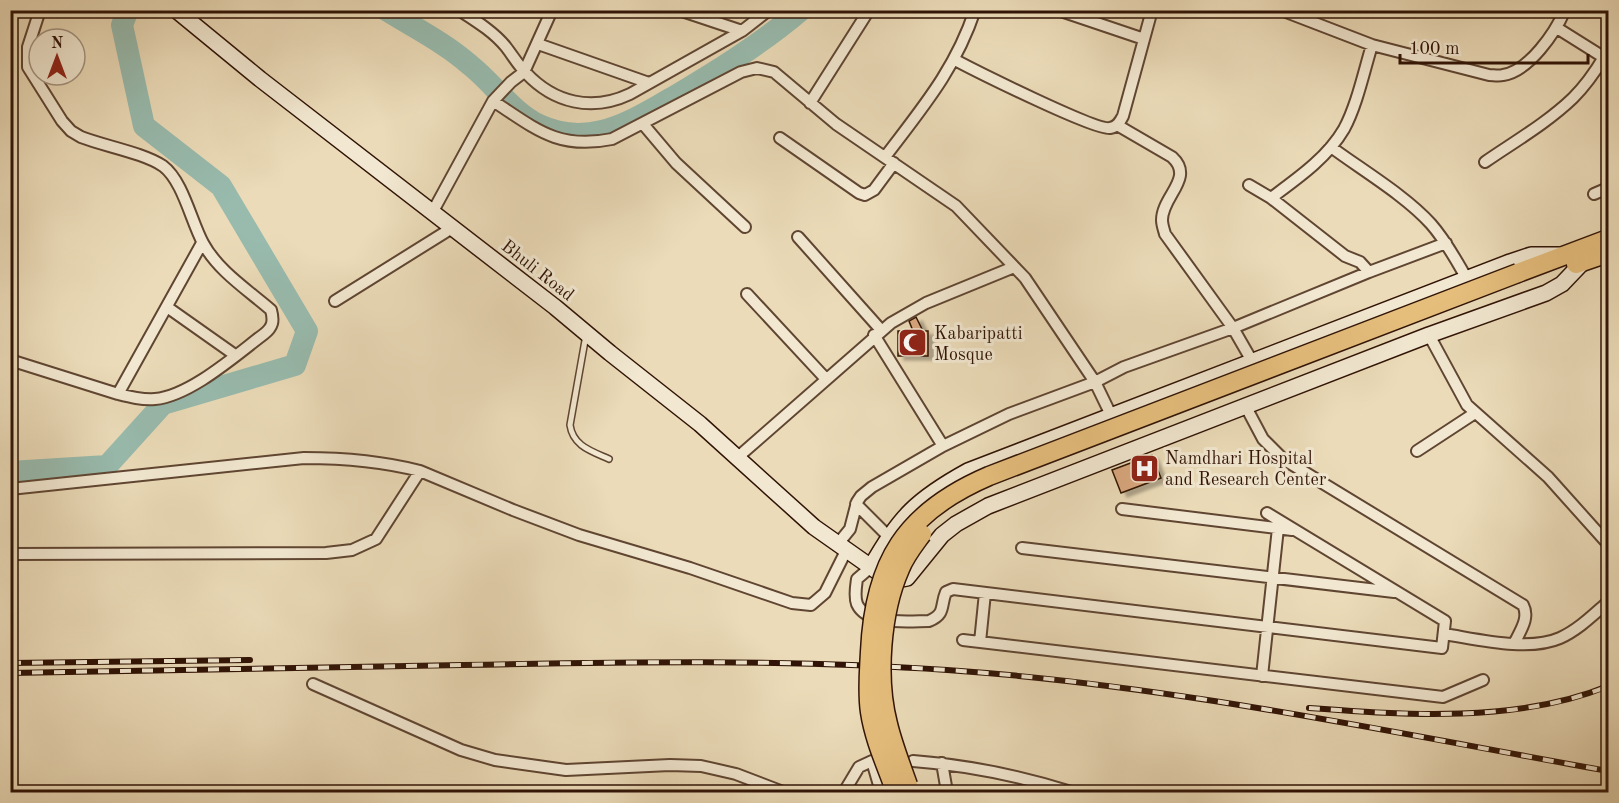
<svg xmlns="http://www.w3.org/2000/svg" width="1619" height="803" font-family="'Old Standard TT',serif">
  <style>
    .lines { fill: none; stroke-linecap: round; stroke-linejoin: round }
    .river { stroke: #98bbae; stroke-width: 22 }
    .building { fill: #d9a77e; stroke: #301306; stroke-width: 1.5; filter: url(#shadow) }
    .service-casing { stroke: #5f4532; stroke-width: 8 }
    .minor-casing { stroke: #5f4532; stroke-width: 14 }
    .secondary-casing { stroke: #301306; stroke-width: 18 }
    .trunk-casing { stroke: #301306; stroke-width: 21 }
    .service { stroke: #f2e8d1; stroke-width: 5 }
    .minor { stroke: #f2e8d1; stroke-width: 10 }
    .secondary { stroke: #f2e8d1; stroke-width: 15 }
    .trunk { stroke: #e6be7c; stroke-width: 18 }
    .rail-casing { stroke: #301306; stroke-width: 6 }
    .rail { stroke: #f2e8d1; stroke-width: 4; stroke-dasharray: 11; stroke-linecap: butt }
    .trunk-bridge-casing { stroke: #301306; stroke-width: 21; stroke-linecap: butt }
    .trunk-bridge { stroke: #e6be7c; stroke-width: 18 }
    .labels { text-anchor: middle; stroke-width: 6; stroke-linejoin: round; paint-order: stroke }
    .street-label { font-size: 18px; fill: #301306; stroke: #f2e8d1 }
    .poi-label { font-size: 18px; fill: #301306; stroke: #f2e8d1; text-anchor: start }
  </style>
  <defs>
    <filter id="shadow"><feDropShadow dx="6" dy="4" stdDeviation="1.5" flood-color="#0004"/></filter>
  </defs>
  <rect width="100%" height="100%" fill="#ebdbb8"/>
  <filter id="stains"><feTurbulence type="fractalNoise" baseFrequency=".00333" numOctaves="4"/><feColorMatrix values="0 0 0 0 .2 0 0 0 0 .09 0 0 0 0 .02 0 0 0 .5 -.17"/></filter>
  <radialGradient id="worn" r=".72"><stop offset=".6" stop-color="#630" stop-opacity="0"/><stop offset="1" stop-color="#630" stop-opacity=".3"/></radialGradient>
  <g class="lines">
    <path class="river" d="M 386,10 C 415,28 445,43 470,65 C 494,84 512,112 539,125 C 558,134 581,136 602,131 C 627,125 650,110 672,98 C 717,71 761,44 801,10
      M 10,472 L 107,466 L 163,404 L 295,365 L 307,331 L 221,186 L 144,126 L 122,25 L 128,10"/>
  </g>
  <path class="building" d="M 916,317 L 923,331 L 928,331 L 928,356 L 898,356 L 898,331 L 913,331 L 909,321 Z
    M 1152,455 L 1161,478 L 1121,493 L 1112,470 Z"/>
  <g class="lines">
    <defs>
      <path id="service" d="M 586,335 L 570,425 C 573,446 591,451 609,459"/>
      <path id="minor" d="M 459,10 C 476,21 494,32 506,47 C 513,56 518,65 526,73 C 554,103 592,112 630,94 L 742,31 L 769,10
        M 679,10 L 742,31
        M 1058,10 L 1144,39
        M 1281,10 L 1372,45 L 1489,75 C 1493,75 1499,76 1503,75 C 1529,71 1555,33 1565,10
        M 1557,28 L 1608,60
        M 538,44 L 649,83
        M 955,60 C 976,71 1096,131 1110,128 C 1117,127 1120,122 1123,116 L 1152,10
        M 493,101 C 536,129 558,150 612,139 L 741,72 L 757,68 L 774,72 L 836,124 L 956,206 L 1025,278 L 1095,382 L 1111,415
        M 810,103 L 869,10
        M 643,124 L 676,163 L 745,227
        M 1117,125 L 1172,157 C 1195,178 1162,196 1162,220 C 1162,225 1164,230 1165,234 L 1233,328 L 1252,361
        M 780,138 L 859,193 L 865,195 L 874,190 L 894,163
        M 1331,147 C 1362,170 1406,196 1431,224 C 1446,241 1456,260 1467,279
        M 885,157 C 922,108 955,70 975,10
        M 1485,162 C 1514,142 1547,123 1573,98 C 1585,86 1595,72 1604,57
        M 1594,194 L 1608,188
        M 1271,198 C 1298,178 1327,158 1344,129 C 1357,105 1364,71 1372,45
        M 432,213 L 493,101 L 511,82 L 524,72 L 552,10
        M 798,237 L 881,330
        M 1369,272 L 1446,243
        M 747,294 L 826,379
        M 335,301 L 452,228
        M 167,307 L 235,355
        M 874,335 L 943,446
        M 1429,335 L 1467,405 L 1548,477 L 1608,544
        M 10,360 L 118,394 C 130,397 142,400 155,399 C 190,396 236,355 264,334 C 273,327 274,321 271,310 C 248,290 218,271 203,243 C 191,221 183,181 163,166 C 144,153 104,146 81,137 L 71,131 L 62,121 L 28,67 L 28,47 L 40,10
        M 118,394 L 202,243
        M 1246,407 L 1263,439 L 1283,459 L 1523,605 C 1530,618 1520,631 1514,644
        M 1417,451 L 1475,413
        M 738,457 L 891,323 L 926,303 L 1014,267
        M 10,489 L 304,458 C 345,458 381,461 420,471
        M 856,504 L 888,536
        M 1122,509 L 1292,530
        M 837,545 L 850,529 L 857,502 L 861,496 L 872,487 L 943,446 L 1009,414 L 1095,382 L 1124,367 L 1233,328 L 1369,272 L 1360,262 L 1345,256 L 1271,198 L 1249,185
        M 1022,548 L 1394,592
        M 10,554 L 326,553 L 352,550 L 376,539 L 420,471 L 513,510 L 579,535 L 690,568 L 792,603 L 811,605 L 825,593 L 846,551
        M 871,567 L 857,579 C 856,587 854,596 857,604 C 867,626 909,621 929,621 C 946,614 940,606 946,592 L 953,589 L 1442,648 L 1445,621 L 1267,513
        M 1444,634 C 1477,639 1528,652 1560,638 C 1578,630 1593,615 1608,602
        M 963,640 L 1443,697 L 1483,680
        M 980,642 L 985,593
        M 1262,676 L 1278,528
        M 313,684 L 461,750 L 495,760 L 566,770 L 670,765 L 701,766 L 736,774 L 783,792
        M 913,761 C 967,765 1020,776 1071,792
        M 942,763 L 947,792
        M 844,792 L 859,767 L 872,761 L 881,792"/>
      <path id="secondary" d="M 176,10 L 260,79 L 555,307 L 610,353 L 700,424 L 814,527 L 878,572 L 896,580 L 907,578 L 942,535 L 956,524 L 988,506 L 1429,335 L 1546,293 L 1562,284 L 1583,262
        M 871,567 C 899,517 917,499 968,471 L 1510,262 L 1531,255 L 1559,255"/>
      <path id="trunk" d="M 1576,264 L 1608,253
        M 1518,273 L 1608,239"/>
    </defs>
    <use href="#service" class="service-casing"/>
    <use href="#minor" class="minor-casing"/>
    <use href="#secondary" class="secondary-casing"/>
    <use href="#trunk" class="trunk-casing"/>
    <use href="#service" class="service"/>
    <use href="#minor" class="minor"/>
    <use href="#secondary" class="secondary"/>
    <use href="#trunk" class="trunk"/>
    <defs>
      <path id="rail" d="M 10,663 L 250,660
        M 10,673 C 161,670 312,668 462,665 C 624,662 785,659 947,670 C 1170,685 1389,732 1608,771
        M 1309,708 C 1405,715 1518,723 1608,686"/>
    </defs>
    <use href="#rail" class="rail-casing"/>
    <use href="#rail" class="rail"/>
    <defs>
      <path id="trunk-bridge" d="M 908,785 C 901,765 893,745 888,724 C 876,678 881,612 900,569 C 905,556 914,545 922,534
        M 895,790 C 886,765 874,739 870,712 C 867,692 869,672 870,652 C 874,562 905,512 989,476 L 1518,273"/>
    </defs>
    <use href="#trunk-bridge" class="trunk-bridge-casing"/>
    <use href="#trunk-bridge" class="trunk-bridge"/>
  </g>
  <defs>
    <symbol id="mosque-square" viewBox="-11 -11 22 22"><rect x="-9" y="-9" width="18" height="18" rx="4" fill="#8f2418" stroke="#f2e8d1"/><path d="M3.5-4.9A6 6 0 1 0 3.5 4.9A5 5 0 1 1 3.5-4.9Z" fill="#fff"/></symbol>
    <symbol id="hospital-square" viewBox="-11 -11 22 22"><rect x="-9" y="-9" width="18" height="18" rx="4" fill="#8f2418" stroke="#f2e8d1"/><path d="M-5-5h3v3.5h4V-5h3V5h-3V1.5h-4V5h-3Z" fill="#fff"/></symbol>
  </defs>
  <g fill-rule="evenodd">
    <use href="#mosque-square" x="896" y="326" width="33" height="33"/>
    <use href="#hospital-square" x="1128" y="452" width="33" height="33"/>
  </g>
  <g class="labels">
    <g class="street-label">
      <text transform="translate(538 270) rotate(38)" y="6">Bhuli Road</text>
    </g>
    <g class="poi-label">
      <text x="934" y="339">Kabaripatti<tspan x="934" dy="21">Mosque</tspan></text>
      <text x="1165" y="464">Namdhari Hospital<tspan x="1165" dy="21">and Research Center</tspan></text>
    </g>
  </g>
  <rect width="1619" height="803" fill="none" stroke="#ebdbb8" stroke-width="36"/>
  <rect x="12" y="12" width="1595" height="779" fill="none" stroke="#301306" stroke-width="3"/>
  <rect x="18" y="18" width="1583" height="767" fill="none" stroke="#301306" stroke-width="1.5"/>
  <g transform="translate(57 57)"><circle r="28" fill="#f2e8d1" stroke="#a49380" stroke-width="1.5"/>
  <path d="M0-4.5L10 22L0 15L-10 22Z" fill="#8f2418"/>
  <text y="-9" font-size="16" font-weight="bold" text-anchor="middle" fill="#301306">N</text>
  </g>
  <path d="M1400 54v9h188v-9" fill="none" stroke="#301306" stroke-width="3"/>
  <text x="1409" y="54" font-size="18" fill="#301306" stroke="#f2e8d1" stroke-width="4.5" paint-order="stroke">100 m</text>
  <rect width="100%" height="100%" filter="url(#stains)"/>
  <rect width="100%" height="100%" fill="url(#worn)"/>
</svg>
